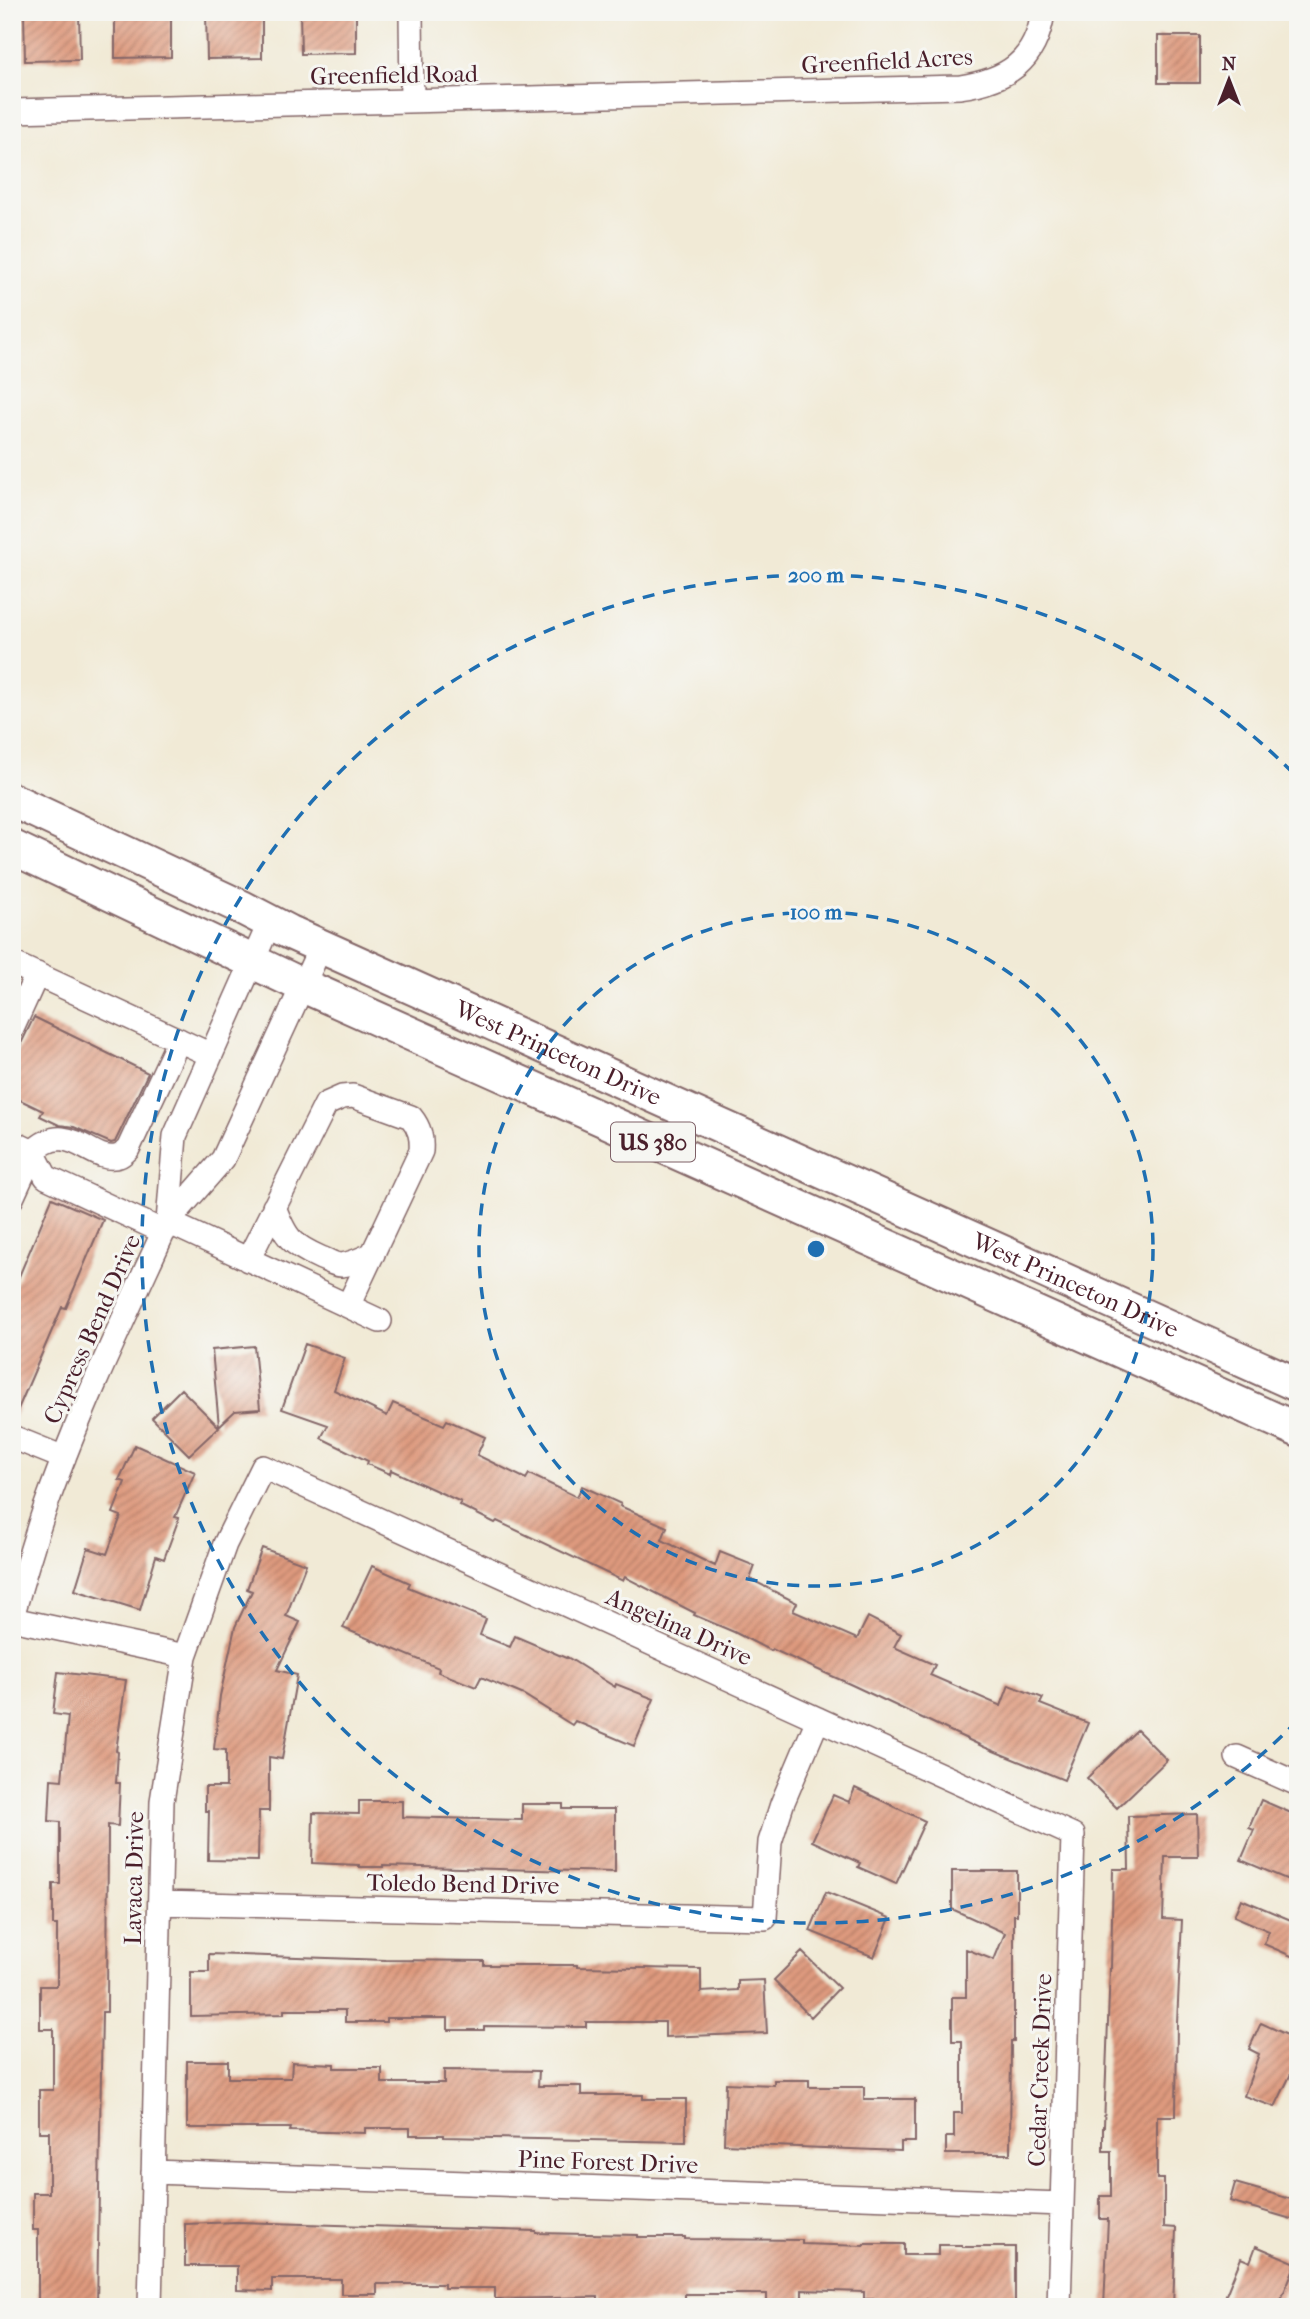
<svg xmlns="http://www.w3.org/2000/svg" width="1310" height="2319" font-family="'IM FELL French Canon',serif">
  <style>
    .building { fill: url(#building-hatch) }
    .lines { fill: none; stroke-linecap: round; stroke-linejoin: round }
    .minor-casing { stroke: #846667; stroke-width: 26 }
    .highway-casing { stroke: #846667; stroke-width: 37 }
    .minor { stroke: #fff; stroke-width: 23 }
    .highway { stroke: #fff; stroke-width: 33 }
    .ring { fill: none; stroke: #1f6fb2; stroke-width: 3.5; stroke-dasharray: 12 9 }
    .labels { text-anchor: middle; stroke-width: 6; stroke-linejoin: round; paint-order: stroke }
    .shield { fill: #f6f6f2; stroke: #7e6067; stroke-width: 2 }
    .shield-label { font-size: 23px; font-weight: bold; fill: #4a1f2b }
    .street-label { font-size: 24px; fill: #4a1f2b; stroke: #f6f6f2 }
    .centre { fill: #1f6fb2; stroke: #f6f6f2; stroke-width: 3.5 }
    .ring-label { font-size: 21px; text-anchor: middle; font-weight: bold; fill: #1f6fb2; stroke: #f6f6f2; stroke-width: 6; stroke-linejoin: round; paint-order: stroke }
  </style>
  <defs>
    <pattern id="building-hatch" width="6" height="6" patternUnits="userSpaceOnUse" patternTransform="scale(1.75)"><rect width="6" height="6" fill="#de9a7e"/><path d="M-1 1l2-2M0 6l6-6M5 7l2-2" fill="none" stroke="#b67d67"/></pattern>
  </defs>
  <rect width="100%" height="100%" fill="#f6f6f2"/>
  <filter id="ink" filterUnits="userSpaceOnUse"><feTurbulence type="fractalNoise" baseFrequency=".0143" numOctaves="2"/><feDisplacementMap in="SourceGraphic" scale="14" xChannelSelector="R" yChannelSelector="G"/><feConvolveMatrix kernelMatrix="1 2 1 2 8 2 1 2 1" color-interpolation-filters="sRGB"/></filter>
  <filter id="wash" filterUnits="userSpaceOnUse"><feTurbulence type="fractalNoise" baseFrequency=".00686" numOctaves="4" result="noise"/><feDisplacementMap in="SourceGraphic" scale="28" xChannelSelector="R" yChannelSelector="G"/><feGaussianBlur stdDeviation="1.57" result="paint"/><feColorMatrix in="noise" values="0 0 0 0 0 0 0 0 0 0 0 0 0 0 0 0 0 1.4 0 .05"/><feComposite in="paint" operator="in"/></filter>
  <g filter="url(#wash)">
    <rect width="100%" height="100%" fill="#f1ead6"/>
    <g id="blocks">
      <path class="building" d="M 24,12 L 79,12 L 80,60 L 25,61 Z
        M 115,12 L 171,12 L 171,57 L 115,58 Z
        M 206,12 L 262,12 L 262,58 L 207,59 Z
        M 300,12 L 356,12 L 356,53 L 301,54 Z
        M 1158,36 L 1200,36 L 1200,83 L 1158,83 Z
        M 34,1017 L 148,1073 L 115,1142 L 111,1143 L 74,1127 L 59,1125 L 40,1116 L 43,1111 L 12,1096 L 12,1062 Z
        M 52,1198 L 103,1220 L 66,1308 L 62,1307 L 12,1423 L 12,1293 Z
        M 305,1344 L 345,1358 L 334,1390 L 387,1416 L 393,1403 L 444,1425 L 447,1420 L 485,1437 L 477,1455 L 526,1479 L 529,1474 L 577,1497 L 582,1486 L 621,1504 L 620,1506 L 667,1527 L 662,1540 L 715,1566 L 720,1552 L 755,1566 L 750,1579 L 797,1603 L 793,1611 L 857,1639 L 868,1617 L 901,1634 L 894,1647 L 935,1665 L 930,1675 L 1001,1706 L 1009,1685 L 1043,1698 L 1040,1704 L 1088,1723 L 1064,1780 L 984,1747 L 852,1685 L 772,1649 L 771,1651 L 734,1632 L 694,1615 L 695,1613 L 625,1577 L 623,1581 L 497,1521 L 495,1523 L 459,1505 L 461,1502 L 391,1470 L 390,1474 L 367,1464 L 368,1461 L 321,1438 L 328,1425 L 282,1409 Z
        M 254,1346 L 260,1409 L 235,1411 L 219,1426 L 212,1350 Z
        M 181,1389 L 219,1427 L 189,1455 L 152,1418 Z
        M 135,1445 L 195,1472 L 175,1517 L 179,1518 L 164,1559 L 156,1556 L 140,1610 L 75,1590 L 88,1548 L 107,1554 L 121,1516 L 113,1513 L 125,1482 L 119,1480 Z
        M 262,1548 L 306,1564 L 286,1616 L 300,1622 L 277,1670 L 297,1675 L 282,1759 L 269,1757 L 269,1811 L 259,1811 L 258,1861 L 208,1860 L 209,1811 L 205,1811 L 205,1787 L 226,1787 L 226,1750 L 214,1749 L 220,1696 L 235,1627 L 252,1591 L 247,1589 Z
        M 372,1566 L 410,1583 L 408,1587 L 486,1619 L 480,1635 L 510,1647 L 515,1636 L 566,1658 L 567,1657 L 615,1687 L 616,1684 L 654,1699 L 634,1746 L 575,1721 L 572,1725 L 524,1695 L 481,1677 L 476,1687 L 438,1672 L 439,1668 L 343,1628 Z
        M 58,1672 L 126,1680 L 116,1751 L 118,1752 L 116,1783 L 120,1783 L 118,1826 L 108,1825 L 107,2012 L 102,2012 L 97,2307 L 38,2307 L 38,2230 L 33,2230 L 33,2193 L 49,2193 L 49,2132 L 39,2132 L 39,2090 L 53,2090 L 53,2029 L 40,2029 L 40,1986 L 57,1986 L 57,1925 L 53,1925 L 53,1884 L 60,1884 L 60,1822 L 49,1821 L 51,1779 L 62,1780 L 68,1716 L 53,1714 Z
        M 1137,1730 L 1167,1760 L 1117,1808 L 1087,1778 Z
        M 855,1788 L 925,1821 L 896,1884 L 858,1867 L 860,1863 L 812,1841 L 833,1795 L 849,1802 Z
        M 1261,1800 L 1298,1816 L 1298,1884 L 1241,1860 L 1254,1830 L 1249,1828 Z
        M 359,1801 L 402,1801 L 402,1817 L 522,1820 L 522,1804 L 563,1804 L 563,1809 L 615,1809 L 615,1872 L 383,1866 L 383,1867 L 359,1867 L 359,1865 L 312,1863 L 313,1813 L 359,1814 Z
        M 1197,1814 L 1198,1857 L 1165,1857 L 1163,1919 L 1182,1920 L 1177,2022 L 1176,2116 L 1157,2116 L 1157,2179 L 1164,2179 L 1164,2227 L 1176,2228 L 1173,2307 L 1104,2307 L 1108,2219 L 1100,2219 L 1100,2196 L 1111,2196 L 1111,2151 L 1103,2151 L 1103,2126 L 1104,2126 L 1110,1969 L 1111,1969 L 1113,1869 L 1129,1869 L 1128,1816 Z
        M 952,1871 L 1017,1871 L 1017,1915 L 1014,1915 L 1014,2041 L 1011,2041 L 1010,2154 L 946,2154 L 946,2137 L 954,2137 L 954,2113 L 962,2113 L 962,2041 L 952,2041 L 952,1997 L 966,1997 L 966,1949 L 994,1960 L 1005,1933 L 952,1909 Z
        M 826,1892 L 890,1918 L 874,1957 L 810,1931 Z
        M 1241,1899 L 1298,1923 L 1298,1959 L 1264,1944 L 1269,1931 L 1234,1916 Z
        M 802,1952 L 839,1988 L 811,2017 L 774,1980 Z
        M 209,1954 L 386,1960 L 484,1961 L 484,1965 L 577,1965 L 577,1967 L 701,1969 L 701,1992 L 738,1990 L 738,1981 L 764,1980 L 767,2033 L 665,2037 L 665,2022 L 586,2022 L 586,2027 L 484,2026 L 484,2030 L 448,2030 L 448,2018 L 386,2018 L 386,2022 L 345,2022 L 345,2010 L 284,2010 L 284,2014 L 191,2016 L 191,1972 L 209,1972 Z
        M 1261,2023 L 1298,2040 L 1298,2059 L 1275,2107 L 1244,2096 L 1259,2054 L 1249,2049 Z
        M 187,2061 L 228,2061 L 228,2078 L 291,2078 L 292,2062 L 334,2064 L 334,2068 L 382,2068 L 382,2083 L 444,2083 L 444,2070 L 539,2071 L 538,2086 L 581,2086 L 581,2095 L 643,2095 L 643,2099 L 686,2099 L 686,2142 L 444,2137 L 444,2135 L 410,2135 L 410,2128 L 365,2128 L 365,2133 L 290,2131 L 291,2128 L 187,2128 Z
        M 774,2080 L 809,2080 L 809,2087 L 864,2087 L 864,2099 L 915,2099 L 915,2142 L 901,2142 L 901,2151 L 724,2144 L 726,2083 L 774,2085 Z
        M 1235,2183 L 1298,2201 L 1298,2221 L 1230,2201 Z
        M 237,2222 L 536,2231 L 536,2233 L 638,2235 L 638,2237 L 685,2237 L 685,2239 L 802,2240 L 802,2244 L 864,2246 L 864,2244 L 904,2244 L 904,2255 L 938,2255 L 938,2245 L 962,2245 L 962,2247 L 1015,2247 L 1015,2307 L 926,2307 L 926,2299 L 864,2299 L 864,2292 L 802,2290 L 802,2302 L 767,2302 L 767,2294 L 685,2294 L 685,2303 L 598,2302 L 598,2297 L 495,2299 L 495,2288 L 444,2288 L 444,2284 L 377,2284 L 377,2294 L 341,2294 L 341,2279 L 272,2279 L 272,2291 L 237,2290 L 237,2266 L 185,2266 L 185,2224 Z
        M 1256,2246 L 1296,2263 L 1278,2307 L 1221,2307 L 1241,2258 L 1250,2262 Z"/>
    </g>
  </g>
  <g filter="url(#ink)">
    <use href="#blocks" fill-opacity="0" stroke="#846667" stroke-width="2"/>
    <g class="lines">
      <defs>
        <path id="minor" d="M 411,12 L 412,101
          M 12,111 L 960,87 C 1007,80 1036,62 1043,12
          M 270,922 L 175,1136 L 168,1222 L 223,1159 L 321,946
          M 12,963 L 211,1055
          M 12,1029 L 37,974
          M 12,1142 L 33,1152 L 12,1198
          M 274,1207 C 286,1238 290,1244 321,1258 C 327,1260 334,1265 341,1265 C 352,1264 363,1258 373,1254
          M 164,1232 L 46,1177 L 33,1152 C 69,1116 92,1166 119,1156 C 122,1155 125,1152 128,1149 L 179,1040
          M 248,1260 L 326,1104 L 342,1097 L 353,1096 L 411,1117 C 420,1128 422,1138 421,1151 L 348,1306
          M 12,1437 L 64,1458
          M 12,1617 C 23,1578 34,1539 48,1500 C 82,1405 126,1314 168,1222 L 380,1321
          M 12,1619 L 185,1656
          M 1237,1757 L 1298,1784
          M 160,1903 L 765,1918 L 770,1842 L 782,1804 L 818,1719
          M 153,2172 L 1062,2204
          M 150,2307 L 162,1801 L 185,1656 L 225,1544 L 263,1467 L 1073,1835 L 1059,2307"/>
        <g id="highway">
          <path id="s1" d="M 12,800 L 241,907 L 289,932 L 1298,1385"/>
          <path d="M 12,847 L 304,986 L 1298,1430"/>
        </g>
      </defs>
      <use href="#minor" class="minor-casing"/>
      <use href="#highway" class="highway-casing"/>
      <use href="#minor" class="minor"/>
      <use href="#highway" class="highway"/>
    </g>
  </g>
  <g class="ring">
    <circle cx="816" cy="1249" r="337"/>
    <path d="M1297 1721A674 674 0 1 1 1297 777"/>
  </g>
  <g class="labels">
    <rect class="shield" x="611" y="1122.5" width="84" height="39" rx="5"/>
    <g class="shield-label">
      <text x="653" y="1150">US 380</text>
    </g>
    <g class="street-label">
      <text transform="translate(887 61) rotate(-3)" y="8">Greenfield Acres</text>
      <text transform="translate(394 75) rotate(-1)" y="8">Greenfield Road</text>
      <text dy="8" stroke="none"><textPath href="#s1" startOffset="602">West Princeton Drive</textPath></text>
      <text dy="8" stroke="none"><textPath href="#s1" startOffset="1169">West Princeton Drive</textPath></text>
      <text transform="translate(92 1329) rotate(-66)" y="8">Cypress Bend Drive</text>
      <text transform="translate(679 1627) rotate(24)" y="8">Angelina Drive</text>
      <text transform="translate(134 1878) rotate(-89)" y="8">Lavaca Drive</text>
      <text transform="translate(463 1884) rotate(1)" y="8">Toledo Bend Drive</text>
      <text transform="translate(1040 2070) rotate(-88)" y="8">Cedar Creek Drive</text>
      <text transform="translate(608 2162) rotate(2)" y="8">Pine Forest Drive</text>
    </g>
  </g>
  <circle cx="816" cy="1249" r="10" class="centre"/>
  <g class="ring-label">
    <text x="816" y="582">200 m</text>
    <text x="816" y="919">100 m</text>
  </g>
  <rect width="1310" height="2319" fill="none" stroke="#f6f6f2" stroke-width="42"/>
  <g transform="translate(1229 80)" stroke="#f6f6f2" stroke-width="5" paint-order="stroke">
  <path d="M0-5L12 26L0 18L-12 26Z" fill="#4a1f2b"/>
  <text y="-10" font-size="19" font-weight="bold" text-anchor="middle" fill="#4a1f2b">N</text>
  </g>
</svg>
